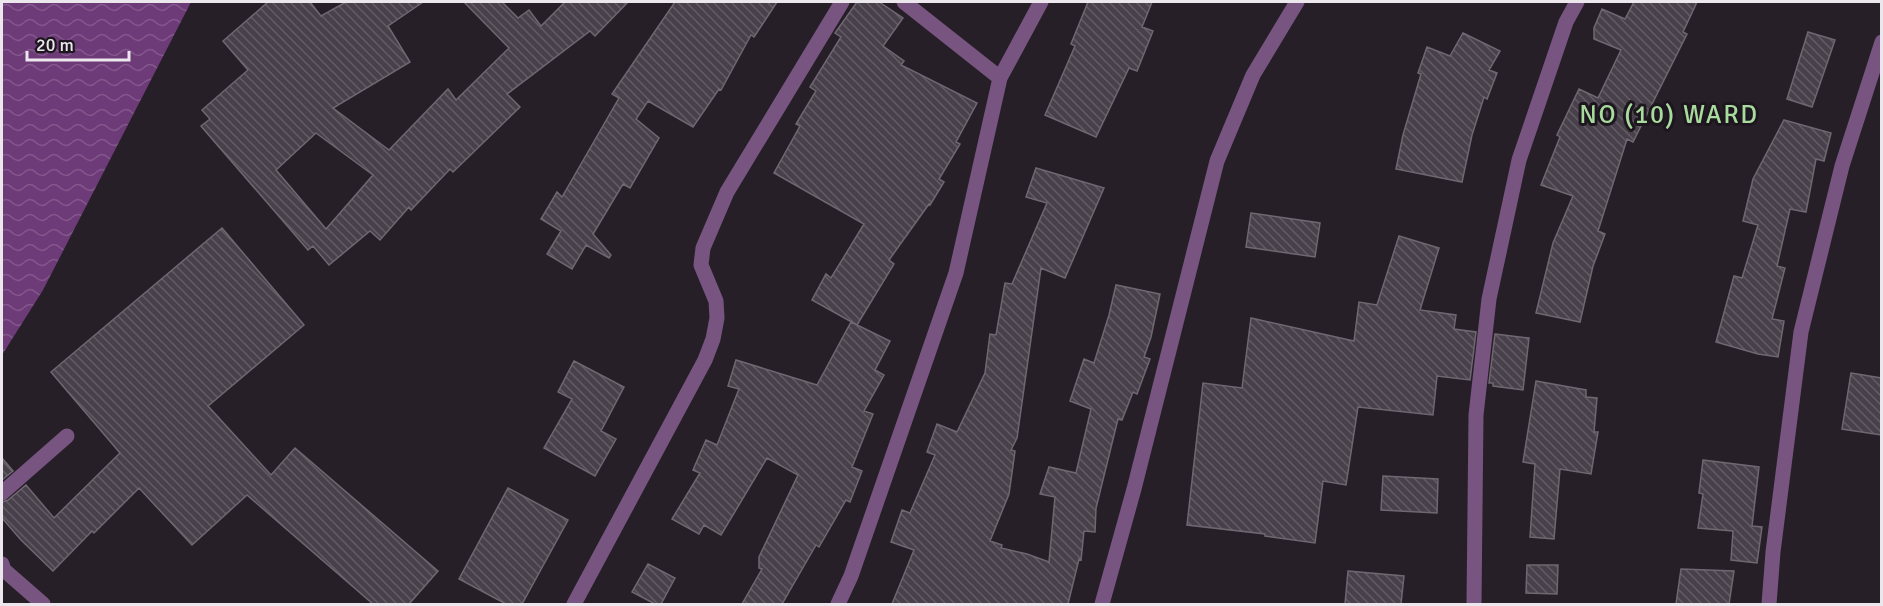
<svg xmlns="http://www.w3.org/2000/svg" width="1883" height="606" font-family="Signika,sans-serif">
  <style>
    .water { fill: url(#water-waves) }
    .building { fill: url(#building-back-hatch); stroke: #706772; stroke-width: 1.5; fill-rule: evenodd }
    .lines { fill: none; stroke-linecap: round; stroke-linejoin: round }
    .minor { stroke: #785580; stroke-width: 15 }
    .labels { text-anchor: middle; stroke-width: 6; stroke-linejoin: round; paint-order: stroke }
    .quarter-label { font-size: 26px; letter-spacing: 1.5px; fill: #a8db9d; stroke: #1d161e }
  </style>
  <defs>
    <pattern id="water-waves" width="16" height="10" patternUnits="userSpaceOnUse" patternTransform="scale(1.5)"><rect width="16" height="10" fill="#6e3b79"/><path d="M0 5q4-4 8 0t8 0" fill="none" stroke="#83578c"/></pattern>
    <pattern id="building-back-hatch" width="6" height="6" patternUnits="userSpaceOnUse" patternTransform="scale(1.5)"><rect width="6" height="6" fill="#48404a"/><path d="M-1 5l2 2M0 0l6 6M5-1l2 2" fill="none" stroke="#635c64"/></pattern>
  </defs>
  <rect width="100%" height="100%" fill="#261f28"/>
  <path class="water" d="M 2,2 L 191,2 L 43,290 L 2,355 Z"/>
  <path class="building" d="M 268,2 L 310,2 L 321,16 L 346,2 L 423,2 L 388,26 L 410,62 L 333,108 L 389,150 L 448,89 L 456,100 L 509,48 L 464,2 L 502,2 L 518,18 L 529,10 L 541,26 L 565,2 L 628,2 L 595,36 L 590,31 L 507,94 L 520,107 L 453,172 L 450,169 L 411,210 L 409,207 L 380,240 L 370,231 L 329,265 L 313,246 L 308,250 L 201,126 L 210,119 L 202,110 L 248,70 L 223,41 ZM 316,133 L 373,175 L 326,229 L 276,170 Z
    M 675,2 L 777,2 L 754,37 L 751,35 L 721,90 L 719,89 L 693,127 L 648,101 L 636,119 L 659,138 L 630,188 L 623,184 L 593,234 L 611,255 L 609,258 L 586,245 L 572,269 L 547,254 L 561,231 L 541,219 L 557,192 L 562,197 L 619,98 L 612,94 Z
    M 857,2 L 879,2 L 903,18 L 883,46 L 904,61 L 901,65 L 977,103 L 956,142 L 960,144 L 939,179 L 944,182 L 930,205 L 929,204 L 889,260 L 894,264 L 857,325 L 812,300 L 826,274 L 831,278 L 864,224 L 774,173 L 800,126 L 796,124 L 816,91 L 810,87 L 841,37 L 835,33 Z
    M 1088,2 L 1152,2 L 1142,27 L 1153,31 L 1137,71 L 1129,68 L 1096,137 L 1045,115 L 1075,46 L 1071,44 Z
    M 1634,2 L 1697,2 L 1683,32 L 1687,34 L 1633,142 L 1627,139 L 1598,231 L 1605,234 L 1593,266 L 1580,322 L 1536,313 L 1553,243 L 1573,196 L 1541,185 L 1560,137 L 1557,135 L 1579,89 L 1598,98 L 1621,50 L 1594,39 L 1594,28 L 1602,9 L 1625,19 Z
    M 1808,32 L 1835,40 L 1812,107 L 1787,99 Z
    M 1463,33 L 1500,51 L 1489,70 L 1497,73 L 1487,99 L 1484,97 L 1472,135 L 1462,182 L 1396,169 L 1403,135 L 1421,74 L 1418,73 L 1427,47 L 1450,56 Z
    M 1784,120 L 1831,133 L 1824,161 L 1816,159 L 1806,212 L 1790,209 L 1777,266 L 1785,268 L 1772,319 L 1784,321 L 1778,357 L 1758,354 L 1716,342 L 1734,276 L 1742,278 L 1758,225 L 1743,221 L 1753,179 Z
    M 1036,168 L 1104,188 L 1065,278 L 1041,268 L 1017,438 L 1011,450 L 1015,451 L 1009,494 L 990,541 L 1002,545 L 1001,548 L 1027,554 L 1049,562 L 1055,497 L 1040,494 L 1049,467 L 1076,473 L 1091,409 L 1070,401 L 1084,359 L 1094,363 L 1109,315 L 1116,285 L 1160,294 L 1151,337 L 1144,357 L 1150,359 L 1137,394 L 1133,392 L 1122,420 L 1118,419 L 1096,508 L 1095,532 L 1084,531 L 1081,560 L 1079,559 L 1068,604 L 892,604 L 914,550 L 891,542 L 902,510 L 910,513 L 935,455 L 927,452 L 937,424 L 957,432 L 985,373 L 990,334 L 996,335 L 1005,283 L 1012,284 L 1047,203 L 1026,197 Z
    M 1251,213 L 1320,223 L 1315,257 L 1246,247 Z
    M 222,228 L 304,325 L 208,406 L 271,475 L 295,448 L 438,571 L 409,604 L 373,604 L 247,495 L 192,545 L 139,488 L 94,533 L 92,531 L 53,571 L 21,540 L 2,518 L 2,502 L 8,500 L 26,485 L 54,518 L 120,453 L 51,372 Z
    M 1399,236 L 1439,248 L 1420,310 L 1456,315 L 1454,329 L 1476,332 L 1470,380 L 1437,376 L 1433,415 L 1358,407 L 1346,485 L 1323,481 L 1315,543 L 1265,536 L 1265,534 L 1187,525 L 1203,383 L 1242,388 L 1251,318 L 1354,341 L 1359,302 L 1377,305 Z
    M 851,322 L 890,341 L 875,370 L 884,375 L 864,411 L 873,414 L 852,467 L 862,471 L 850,502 L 846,500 L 819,547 L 816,545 L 782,604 L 742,604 L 762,569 L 759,568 L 759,557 L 798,475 L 767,458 L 721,535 L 704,525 L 699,534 L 672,519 L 700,473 L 693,470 L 706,440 L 717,445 L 739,389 L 728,386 L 736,360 L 817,385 Z
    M 1495,334 L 1529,338 L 1523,390 L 1493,386 L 1493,383 L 1489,383 Z
    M 574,361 L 624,387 L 601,431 L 616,439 L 595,476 L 544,448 L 572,399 L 558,392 Z
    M 1851,373 L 1881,378 L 1881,435 L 1842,429 Z
    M 1536,381 L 1586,390 L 1586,397 L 1597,398 L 1594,432 L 1598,432 L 1591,474 L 1560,469 L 1554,539 L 1530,537 L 1535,464 L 1523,462 Z
    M 2,458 L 13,471 L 2,480 Z
    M 1703,460 L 1759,467 L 1752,526 L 1762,527 L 1757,563 L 1731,560 L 1733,531 L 1698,528 L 1703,494 L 1699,493 Z
    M 1383,476 L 1438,479 L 1437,513 L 1381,510 Z
    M 508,488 L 568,520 L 522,604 L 506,604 L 459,579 Z
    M 648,564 L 675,578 L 661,604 L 655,604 L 632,592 Z
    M 1527,565 L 1558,565 L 1557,594 L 1526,593 Z
    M 1681,569 L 1734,571 L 1729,604 L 1676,604 Z
    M 1348,571 L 1404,576 L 1401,604 L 1345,604 Z"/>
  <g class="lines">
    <path class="minor" d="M 904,2 L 1000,78
      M 2,493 L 67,436
      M 2,564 L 4,570 L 43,604
      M 574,604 L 705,360 L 713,339 L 717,318 L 716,301 L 701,265 L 703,248 L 727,192 L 842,2
      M 838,604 L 851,576 L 956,273 L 1000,78 L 1041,2
      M 1102,604 L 1134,489 L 1217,161 L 1253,75 L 1297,2
      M 1474,604 L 1476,415 L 1489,299 L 1519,160 L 1566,22 L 1577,2
      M 1769,604 L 1773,552 L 1801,332 L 1842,166 L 1882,42"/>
  </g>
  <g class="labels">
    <g class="quarter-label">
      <text x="1669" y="123">NO (10) WARD</text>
    </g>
  </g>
  <rect width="1883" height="606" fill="none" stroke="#ece7ed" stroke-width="6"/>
  <path d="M27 51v9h102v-9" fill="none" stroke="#ece7ed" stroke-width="3"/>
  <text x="36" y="51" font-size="18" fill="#ece7ed" stroke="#1d161e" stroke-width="4.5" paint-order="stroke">20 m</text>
</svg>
